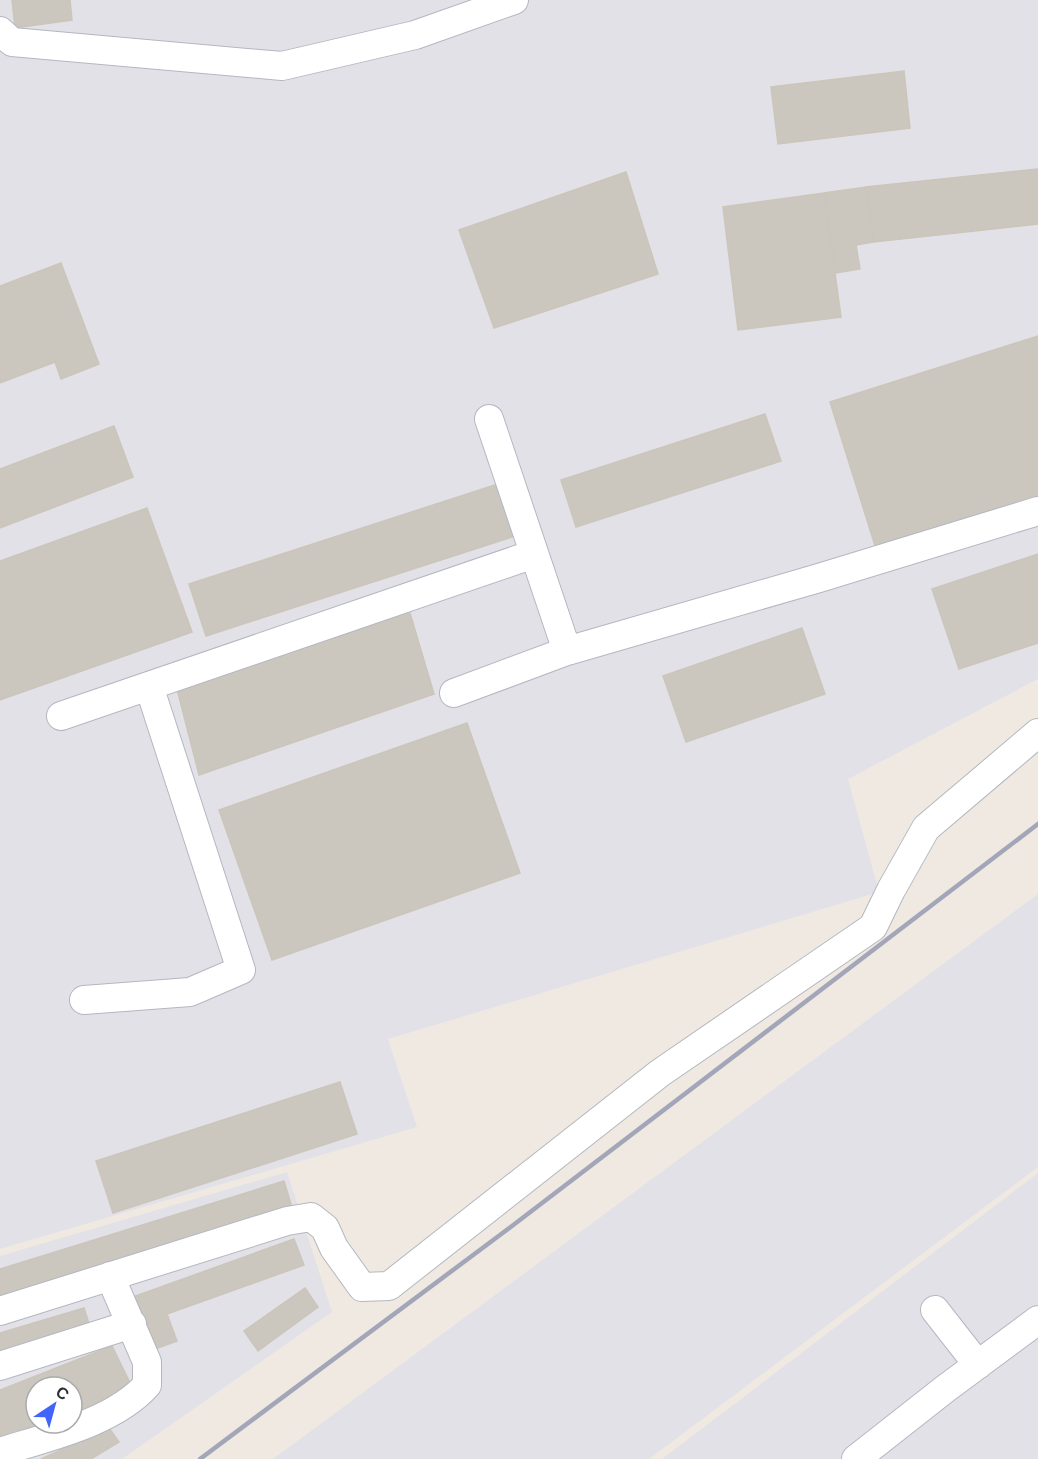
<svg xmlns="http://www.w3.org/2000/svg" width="1038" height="1459" font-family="'DM Sans',sans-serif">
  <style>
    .industrial { fill: #e3e1e8; fill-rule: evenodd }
    .building { fill: #cbc7bf; stroke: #cbc5ba; stroke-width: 1.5 }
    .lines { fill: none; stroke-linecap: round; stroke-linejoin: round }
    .minor-casing { stroke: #b4b7c1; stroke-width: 30 }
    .minor { stroke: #fff; stroke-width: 28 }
    .rail { stroke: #a3a6b8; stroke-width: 4.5 }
  </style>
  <rect width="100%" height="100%" fill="#efe9e1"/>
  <path class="industrial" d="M 0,0 L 1038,0 L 1038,679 L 848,779 L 879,892 L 388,1039 L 417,1127 L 0,1249 Z
    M 1038,894 L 1038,1167 L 649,1459 L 273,1459 Z
    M 287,1172 L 332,1312 L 122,1459 L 0,1459 L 0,1256 ZM 36,1387 L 72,1387 L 72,1423 L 36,1423 Z
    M 1038,1173 L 1038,1459 L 662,1459 Z"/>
  <path class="building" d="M 12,0 L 70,0 L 72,20 L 15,28 Z
    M 904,71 L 910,128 L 778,144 L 771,87 Z
    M 1038,169 L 1038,224 L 874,242 L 866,187 Z
    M 626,172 L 658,274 L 494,328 L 459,230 Z
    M 866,187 L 874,242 L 856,245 L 860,269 L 836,273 L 824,193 Z
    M 824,193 L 841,317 L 738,330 L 723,207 Z
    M 61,263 L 99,364 L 61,379 L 55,362 L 0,383 L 0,286 Z
    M 1038,336 L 1038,501 L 877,552 L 830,402 Z
    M 765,414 L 781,461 L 576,527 L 561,480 Z
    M 114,426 L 133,477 L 0,528 L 0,469 Z
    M 498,484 L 515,536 L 206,636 L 189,584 Z
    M 147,508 L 192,632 L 0,700 L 0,561 Z
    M 1038,554 L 1038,643 L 959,669 L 932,589 Z
    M 410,613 L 434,694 L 199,775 L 177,689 Z
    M 802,628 L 825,694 L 686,742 L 663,676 Z
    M 467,723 L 520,873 L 272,960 L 219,810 Z
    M 340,1082 L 357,1134 L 113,1213 L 96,1161 Z
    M 284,1181 L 293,1211 L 0,1301 L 0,1269 Z
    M 294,1239 L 304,1265 L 167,1314 L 177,1341 L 152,1350 L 133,1297 Z
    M 305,1288 L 318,1307 L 258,1351 L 244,1331 Z
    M 84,1308 L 92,1333 L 0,1361 L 0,1333 Z
    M 112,1346 L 133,1389 L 72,1417 L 72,1387 L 36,1387 L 36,1423 L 60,1423 L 0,1444 L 0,1390 Z
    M 109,1428 L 119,1442 L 91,1459 L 41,1459 Z"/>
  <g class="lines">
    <defs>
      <path id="minor" d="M 0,31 L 12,42 L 282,66 L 415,35 L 514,0
        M 489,419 L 567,651
        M 454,693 L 567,651 L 819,578 L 1038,511
        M 61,716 L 534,554
        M 84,1000 L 190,992 L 241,970 L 149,686
        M 935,1310 L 978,1365
        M 0,1311 L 287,1221 L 311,1217 L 325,1228 L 334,1248 L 362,1287 L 389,1286 L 660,1073 L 873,927 L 891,890 L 926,828 L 1038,733
        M 0,1366 L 132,1324
        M 0,1452 C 47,1437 113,1423 147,1385 L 147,1362 L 110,1276
        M 856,1459 L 945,1389 L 1038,1320"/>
    </defs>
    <use href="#minor" class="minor-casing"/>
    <use href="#minor" class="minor"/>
    <path class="rail" d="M 200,1459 L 512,1226 L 1038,824"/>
  </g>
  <g transform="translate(54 1405) rotate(36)"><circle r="28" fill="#ffffff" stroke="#ababab" stroke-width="1.5"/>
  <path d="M0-4.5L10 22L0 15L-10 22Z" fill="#4264fb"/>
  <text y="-9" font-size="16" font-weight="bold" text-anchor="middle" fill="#2e2e2e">С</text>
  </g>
</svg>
